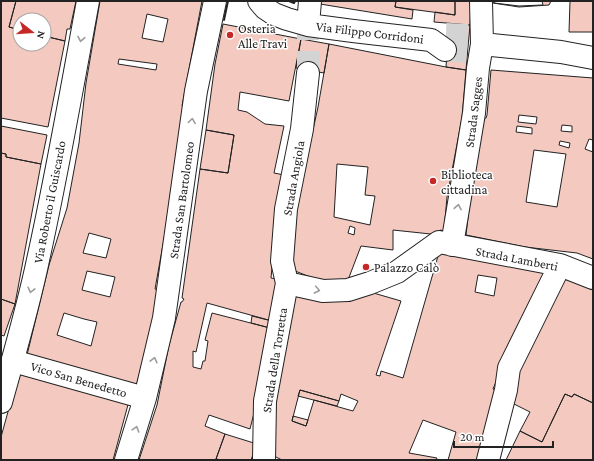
<svg xmlns="http://www.w3.org/2000/svg" width="594" height="461" font-family="'Crimson Pro',serif">
  <style>
    .building { fill: #f3c9c0; stroke: #222; fill-rule: evenodd }
    .lines { fill: none; stroke-linecap: round; stroke-linejoin: round }
    .street-tunnel { stroke: #d3d3d3; stroke-width: 22; stroke-dasharray: 22 11; stroke-linecap: butt }
    .street-casing { stroke: #222; stroke-width: 24 }
    .street { stroke: #fff; stroke-width: 22 }
    .wall { stroke: #222; stroke-width: 2 }
    .oneway { stroke: #9c9c9c }
    .poi-dot { fill: #c62828; stroke: #fff; stroke-width: 1.5 }
    .labels { text-anchor: middle; stroke-width: 3; stroke-linejoin: round; paint-order: stroke }
    .poi-label { font-size: 13px; fill: #222; stroke: #fff; text-anchor: start }
    .street-label { font-size: 13px; fill: #222; stroke: #fff }
  </style>
  <rect width="100%" height="100%" fill="#fff"/>
  <path class="building" d="M 1,1 L 16,1 L 9,27 L 20,30 L 20,44 L 44,44 L 44,36 L 65,41 L 48,127 L 1,118 Z
    M 16,1 L 76,1 L 70,29 L 67,29 L 65,41 L 44,36 L 44,20 L 20,20 L 20,30 L 9,27 Z
    M 100,1 L 202,1 L 182,106 L 184,106 L 164,239 L 155,289 L 157,290 L 153,322 L 136,387 L 27,355 L 49,265 L 67,208 L 79,143 L 86,83 ZM 147,14 L 168,19 L 163,42 L 142,38 ZM 119,59 L 157,64 L 156,70 L 118,64 ZM 89,233 L 111,239 L 106,258 L 83,253 ZM 87,271 L 115,277 L 110,297 L 82,290 ZM 64,313 L 84,319 L 97,322 L 91,346 L 57,335 Z
    M 320,1 L 396,1 L 395,7 L 413,10 L 412,19 L 320,4 Z
    M 396,1 L 455,1 L 455,15 L 395,7 Z
    M 455,1 L 471,1 L 470,25 L 434,22 L 435,12 L 455,15 Z
    M 493,1 L 551,1 L 549,5 L 519,7 L 493,3 Z
    M 494,1 L 542,1 L 543,5 L 519,6 L 494,3 Z
    M 570,1 L 593,1 L 593,32 L 569,32 Z
    M 223,24 L 301,39 L 289,101 L 240,92 L 238,110 L 247,112 L 265,124 L 284,126 L 274,173 L 284,175 L 275,236 L 271,278 L 277,279 L 272,321 L 207,303 L 196,352 L 193,351 L 193,367 L 201,369 L 203,361 L 205,361 L 208,341 L 205,340 L 212,313 L 270,328 L 255,409 L 250,429 L 209,415 L 205,426 L 225,434 L 216,459 L 220,460 L 139,460 L 157,405 L 169,345 L 181,302 L 182,302 L 184,299 L 182,298 L 200,169 L 228,173 L 234,135 L 206,130 L 215,64 Z
    M 449,24 L 470,25 L 466,70 L 446,67 Z
    M 301,39 L 329,44 L 324,73 L 296,68 Z
    M 329,44 L 446,67 L 466,70 L 462,118 L 447,197 L 444,231 L 440,230 L 440,235 L 393,230 L 393,250 L 361,246 L 348,280 L 318,280 L 290,269 L 296,208 L 318,107 ZM 337,164 L 368,167 L 365,195 L 375,196 L 370,225 L 334,217 ZM 350,226 L 355,228 L 354,235 L 348,233 Z
    M 491,70 L 593,78 L 593,140 L 589,139 L 585,149 L 593,152 L 593,259 L 577,253 L 525,247 L 466,235 L 470,200 L 484,119 L 486,118 L 487,115 ZM 519,115 L 537,117 L 536,124 L 518,122 ZM 562,125 L 572,126 L 572,132 L 561,131 ZM 517,126 L 532,128 L 532,134 L 516,132 ZM 560,141 L 570,143 L 569,148 L 559,145 ZM 534,150 L 566,154 L 557,207 L 526,202 Z
    M 1,126 L 47,135 L 41,164 L 6,157 L 6,154 L 1,153 Z
    M 206,130 L 234,135 L 228,173 L 200,169 Z
    M 1,153 L 6,154 L 6,157 L 41,164 L 15,304 L 1,299 Z
    M 440,249 L 551,269 L 503,365 L 493,389 L 499,392 L 479,460 L 448,460 L 456,432 L 423,420 L 409,453 L 437,458 L 436,460 L 282,460 L 274,456 L 272,415 L 292,311 L 297,291 L 370,292 L 401,301 L 376,375 L 380,376 L 381,371 L 403,378 ZM 478,275 L 497,278 L 494,296 L 475,292 ZM 300,390 L 339,401 L 341,394 L 358,401 L 353,411 L 314,400 L 306,426 L 292,421 Z
    M 565,275 L 593,284 L 593,403 L 574,394 L 572,397 L 565,394 L 542,442 L 520,431 L 530,412 L 514,404 L 519,372 Z
    M 1,299 L 15,304 L 4,336 L 1,335 Z
    M 252,316 L 272,321 L 270,328 L 251,323 Z
    M 19,372 L 129,401 L 113,460 L 1,460 L 1,437 Z
    M 300,390 L 339,401 L 337,406 L 298,396 Z
    M 565,394 L 572,397 L 574,394 L 593,403 L 593,460 L 506,460 L 520,431 L 542,442 Z
    M 293,416 L 308,420 L 306,426 L 292,421 Z
    M 225,434 L 257,444 L 251,460 L 221,460 L 216,459 Z"/>
  <g class="lines">
    <path class="street-tunnel" d="M 446,34 L 471,35
      M 445,50 L 469,52
      M 308,73 L 308,25"/>
    <defs>
      <path id="street" d="M 259,1 L 265,8 L 274,14 L 287,19 L 308,25 L 353,31 L 431,40 L 445,50
        M 308,25 L 310,1
        M 482,44 L 561,52 L 593,58
        M 452,245 L 474,113 L 478,68 L 482,44 L 481,1
        M 287,283 L 323,291 L 348,290 L 370,283 L 397,272 L 439,242 L 560,265 L 593,278
        M 13,361 L 145,398
        M 1,402 C 14,355 28,308 38,260 C 57,174 72,88 88,1
        M 126,460 L 145,398 L 164,318 L 196,91 L 215,1
        M 264,460 L 265,401 L 287,283 L 282,261 L 286,209 L 302,129 L 308,73
        M 488,460 L 506,390 L 509,368 L 560,265"/>
    </defs>
    <use href="#street" class="street-casing"/>
    <use href="#street" class="street"/>
    <path class="wall" d="M 289,1 L 294,3 L 295,1
      M 224,20 L 228,1"/>
  </g>
  <defs><path id="oneway-chevron" d="M-2-3.5L2.5 0L-2 3.5" fill="none" stroke-width="1.6" stroke-linecap="round" stroke-linejoin="round"/></defs>
  <g class="oneway">
    <use href="#oneway-chevron" transform="translate(81 39) rotate(101)"/>
    <use href="#oneway-chevron" transform="translate(192 121) rotate(-82)"/>
    <use href="#oneway-chevron" transform="translate(458 207) rotate(-80)"/>
    <use href="#oneway-chevron" transform="translate(31 290) rotate(104)"/>
    <use href="#oneway-chevron" transform="translate(317 290) rotate(11)"/>
    <use href="#oneway-chevron" transform="translate(154 360) rotate(-76)"/>
    <use href="#oneway-chevron" transform="translate(136 429) rotate(-73)"/>
  </g>
  <g class="poi-dot">
    <circle cx="230" cy="35" r="4"/>
    <circle cx="433" cy="181" r="4"/>
    <circle cx="366" cy="267" r="4"/>
  </g>
  <g class="labels">
    <g class="poi-label">
      <text x="238" y="33">Osteria<tspan x="238" dy="15">Alle Travi</tspan></text>
      <text x="441" y="179">Biblioteca<tspan x="441" dy="15">cittadina</tspan></text>
      <text x="374" y="272">Palazzo Calò</text>
    </g>
    <g class="street-label">
      <text transform="translate(370 32) rotate(7)" y="5">Via Filippo Corridoni</text>
      <text transform="translate(473 112) rotate(-83)" y="5">Strada Sagges</text>
      <text transform="translate(293 178) rotate(-80)" y="5">Strada Angiola</text>
      <text transform="translate(181 200) rotate(-82)" y="5">Strada San Bartolomeo</text>
      <text transform="translate(49 202) rotate(-79)" y="5">Via Roberto il Guiscardo</text>
      <text transform="translate(517 258) rotate(11)" y="5">Strada Lamberti</text>
      <text transform="translate(274 360) rotate(-81)" y="5">Strada della Torretta</text>
      <text transform="translate(79 379) rotate(16)" y="5">Vico San Benedetto</text>
    </g>
  </g>
  <rect width="594" height="461" fill="none" stroke="#222222" stroke-width="4"/>
  <g transform="translate(32 32) rotate(107)"><circle r="19" fill="#ffffff" stroke="#a7a7a7"/>
  <path d="M0-3L7 15L0 10L-7 15Z" fill="#c62828"/>
  <text y="-6" font-size="11" font-weight="bold" text-anchor="middle" fill="#222222">N</text>
  </g>
  <path d="M454 441v6h99v-6" fill="none" stroke="#222222" stroke-width="2"/>
  <text x="460" y="441" font-size="12" fill="#222222" stroke="#ffffff" stroke-width="3" paint-order="stroke">20 m</text>
</svg>
